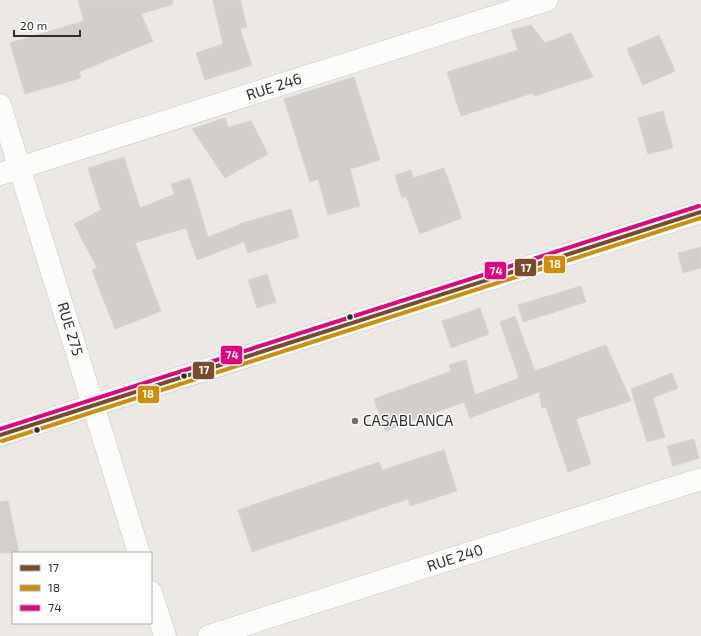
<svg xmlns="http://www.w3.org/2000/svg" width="701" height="636" font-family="'Exo 2',sans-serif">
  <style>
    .building { fill: #d1cecb; stroke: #d7d4d0 }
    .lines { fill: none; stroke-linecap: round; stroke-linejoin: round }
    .minor-casing { stroke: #c5c4c5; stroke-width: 23 }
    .tertiary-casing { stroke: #c5c4c5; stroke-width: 23 }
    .minor { stroke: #fcfcfb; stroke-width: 22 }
    .tertiary { stroke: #fcfcfb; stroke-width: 22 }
    .bus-1-casing { stroke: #fff; stroke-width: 7 }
    .bus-2-casing { stroke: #fff; stroke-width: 7 }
    .bus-3-casing { stroke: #fff; stroke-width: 7 }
    .bus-1 { stroke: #7a4b2a; stroke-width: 4 }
    .bus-2 { stroke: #cf8e09; stroke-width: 4 }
    .bus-3 { stroke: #e5007d; stroke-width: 4 }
    .bus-dot { fill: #2e2e2e; stroke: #fff; stroke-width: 1.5 }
    .poi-dot { fill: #706f6e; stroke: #fff; stroke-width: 1.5 }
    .labels { text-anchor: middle; stroke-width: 3; stroke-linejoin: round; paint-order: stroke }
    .street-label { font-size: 15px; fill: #2e2e2e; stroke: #fff }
    .poi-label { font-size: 15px; fill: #2e2e2e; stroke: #fff; text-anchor: start }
    .line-badge { stroke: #fff; stroke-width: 1.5 }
    .badge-label { font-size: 11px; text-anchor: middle; font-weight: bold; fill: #fff }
  </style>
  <rect width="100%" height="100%" fill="#ece8e4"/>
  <path class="building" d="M 78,0 L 172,0 L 173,4 L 141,14 L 153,41 L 79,72 L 81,78 L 25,94 L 10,43 L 84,21 Z
    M 213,0 L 240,0 L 247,27 L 240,29 L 252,65 L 205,80 L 196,53 L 223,44 Z
    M 531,25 L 545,43 L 571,33 L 593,77 L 534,96 L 533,93 L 461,116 L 447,72 L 518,50 L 511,30 Z
    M 659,35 L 675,71 L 643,85 L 627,49 Z
    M 354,77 L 380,160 L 350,169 L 360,206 L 328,215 L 318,179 L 310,182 L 284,99 Z
    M 663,111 L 673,148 L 648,154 L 638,118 Z
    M 225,118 L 228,127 L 251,121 L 268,154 L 225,178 L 192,129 Z
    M 124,157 L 140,208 L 175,194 L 171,184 L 190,178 L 208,237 L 239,225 L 239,224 L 291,209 L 299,237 L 248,253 L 244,242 L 197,260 L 186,228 L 135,243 L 161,311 L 115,329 L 92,270 L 97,268 L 74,224 L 101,210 L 88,168 Z
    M 444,168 L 462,218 L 420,234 L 406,196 L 402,198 L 395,175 L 411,170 L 413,178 Z
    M 701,247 L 701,268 L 683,273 L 678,253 Z
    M 267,274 L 276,302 L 257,308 L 248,280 Z
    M 581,286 L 586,302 L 523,322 L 518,305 Z
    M 480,308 L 489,334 L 451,348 L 442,321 Z
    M 515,316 L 535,371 L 606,345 L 631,401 L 576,419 L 591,464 L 568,472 L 546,407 L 542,408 L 539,392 L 470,418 L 464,402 L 385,431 L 374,399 L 451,371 L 449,365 L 466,360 L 475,395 L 519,378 L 500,322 Z
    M 672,373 L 678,388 L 653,398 L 665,437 L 647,442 L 631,389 Z
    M 694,439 L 699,458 L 673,466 L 667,446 Z
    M 444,450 L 457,491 L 410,506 L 408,499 L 252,552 L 238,510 L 379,462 L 382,470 Z
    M 8,501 L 19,553 L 0,553 L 0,502 Z"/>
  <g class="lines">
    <defs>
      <path id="minor" d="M 0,105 L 139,553
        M 0,174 L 547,0
        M 151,592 L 165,636
        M 209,636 L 701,479"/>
      <path id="tertiary" d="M 0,435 L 701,212"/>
    </defs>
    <use href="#minor" class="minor-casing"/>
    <use href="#tertiary" class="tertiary-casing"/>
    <use href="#minor" class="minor"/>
    <use href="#tertiary" class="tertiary"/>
    <defs>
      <path id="bus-1" d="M 0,435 L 701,212"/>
      <path id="bus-2" d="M 2,441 L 701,218"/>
      <path id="bus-3" d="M 0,429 L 699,206"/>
    </defs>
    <use href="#bus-1" class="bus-1-casing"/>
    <use href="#bus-2" class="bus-2-casing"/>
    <use href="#bus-3" class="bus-3-casing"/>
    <use href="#bus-1" class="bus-1"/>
    <use href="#bus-2" class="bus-2"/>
    <use href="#bus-3" class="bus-3"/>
  </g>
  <g class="bus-dot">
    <circle cx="350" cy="317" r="3.5"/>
    <circle cx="184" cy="376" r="3.5"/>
    <circle cx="37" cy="430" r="3.5"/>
  </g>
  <circle class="poi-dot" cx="355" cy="421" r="4"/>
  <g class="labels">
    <g class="street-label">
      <text transform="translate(274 87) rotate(-18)" y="5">RUE 246</text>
      <text transform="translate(70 329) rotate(73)" y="5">RUE 275</text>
      <text transform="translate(455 558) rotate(-18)" y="5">RUE 240</text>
    </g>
    <g class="poi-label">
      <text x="363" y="426">CASABLANCA</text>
    </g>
  </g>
  <g class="line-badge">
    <rect x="543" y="255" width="23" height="19" rx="4" fill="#cf8e09"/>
    <rect x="514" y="258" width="23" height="19" rx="4" fill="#7a4b2a"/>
    <rect x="484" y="261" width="23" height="19" rx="4" fill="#e5007d"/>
    <rect x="220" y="345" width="23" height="20" rx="4" fill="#e5007d"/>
    <rect x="192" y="361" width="23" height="19" rx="4" fill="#7a4b2a"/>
    <rect x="137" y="385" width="23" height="19" rx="4" fill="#cf8e09"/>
  </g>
  <g class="badge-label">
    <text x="555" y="268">18</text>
    <text x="526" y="272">17</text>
    <text x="496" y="275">74</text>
    <text x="232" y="359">74</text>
    <text x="204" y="374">17</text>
    <text x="148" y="398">18</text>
  </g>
  <rect x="12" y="552" width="140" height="72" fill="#ffffff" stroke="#ababab"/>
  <rect x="20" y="565" width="20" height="6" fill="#7a4b2a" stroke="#ababab"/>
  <text x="48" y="572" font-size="12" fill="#2e2e2e">17</text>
  <rect x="20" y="585" width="20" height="6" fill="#cf8e09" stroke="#ababab"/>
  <text x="48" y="592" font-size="12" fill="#2e2e2e">18</text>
  <rect x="20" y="605" width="20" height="6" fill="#e5007d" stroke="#ababab"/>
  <text x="48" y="612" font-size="12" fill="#2e2e2e">74</text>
  <path d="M14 30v6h66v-6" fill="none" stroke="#2e2e2e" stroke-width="2"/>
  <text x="20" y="30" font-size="12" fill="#2e2e2e" stroke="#ffffff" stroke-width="3" paint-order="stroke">20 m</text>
</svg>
